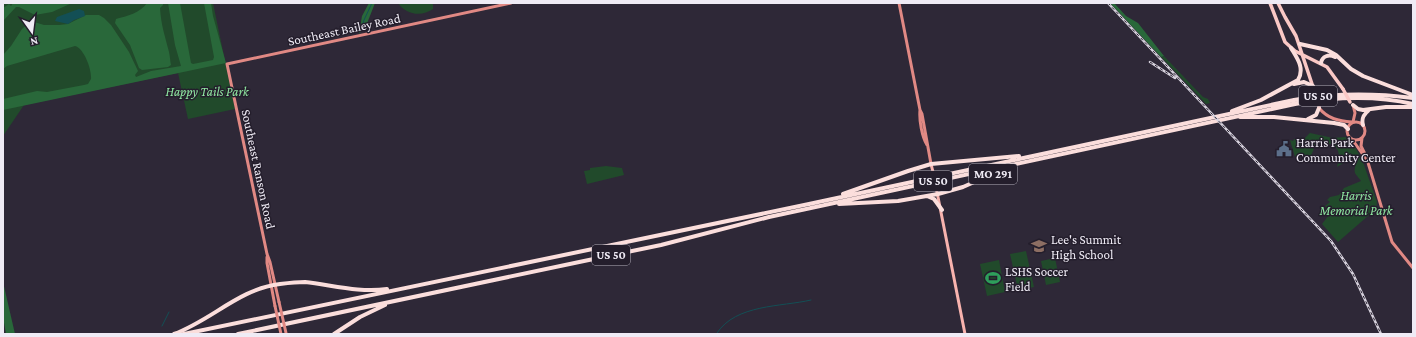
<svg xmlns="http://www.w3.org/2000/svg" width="1416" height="337" font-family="'Crimson Pro',serif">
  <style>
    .green { fill: #214a2b }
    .forest { fill: #29683a }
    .water { fill: #134f55 }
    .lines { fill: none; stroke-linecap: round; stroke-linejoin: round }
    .stream { stroke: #134f55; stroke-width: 1 }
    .secondary { stroke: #e18984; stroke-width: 3 }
    .primary { stroke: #f8b3ae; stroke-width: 3 }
    .trunk { stroke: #fac8c5; stroke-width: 3.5 }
    .motorway { stroke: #fbdedc; stroke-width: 4 }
    .rail-casing { stroke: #d7d2dd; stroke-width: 2.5 }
    .rail { stroke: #241e2c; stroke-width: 1; stroke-dasharray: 3; stroke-linecap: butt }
    .secondary-bridge { stroke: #e18984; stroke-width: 3 }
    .primary-bridge { stroke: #f8b3ae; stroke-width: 3 }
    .trunk-bridge { stroke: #fac8c5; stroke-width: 3.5 }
    .labels { text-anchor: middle; stroke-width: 3; stroke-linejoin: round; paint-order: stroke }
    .shield { fill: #241e2c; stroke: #b2aeb9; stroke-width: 1 }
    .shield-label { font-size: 12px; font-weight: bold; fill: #efebf5 }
    .street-label { font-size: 13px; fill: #efebf5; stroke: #241e2c }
    .park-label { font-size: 13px; font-style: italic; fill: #90e8a2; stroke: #241e2c }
    .poi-label { font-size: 13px; fill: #efebf5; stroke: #241e2c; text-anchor: start }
  </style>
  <rect width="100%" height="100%" fill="#2e2837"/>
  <path class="green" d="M 3,3 L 213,3 L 235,109 L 188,119 L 178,73 L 24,105 L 3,136 Z
    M 398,3 L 433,3 L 433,9 C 422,17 406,15 398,3 Z
    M 1164,56 L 1203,97 L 1208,99 L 1210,103 L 1206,104 L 1161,57 Z
    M 1310,133 L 1333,138 L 1345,137 L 1351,141 L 1362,159 L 1377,202 L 1376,209 L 1338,242 L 1322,224 L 1332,211 L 1325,206 L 1330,202 L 1327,200 L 1330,197 L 1339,195 L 1344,188 L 1361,181 C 1355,172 1353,175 1356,163 L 1354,161 L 1345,162 L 1337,167 C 1338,162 1340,156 1338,151 C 1336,143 1322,141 1316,144 L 1310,158 L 1305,155 L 1295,157 L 1290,140 L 1293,141 L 1294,139 L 1301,141 C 1305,139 1308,134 1310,133 Z
    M 606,166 L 622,168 L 624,175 L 587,184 L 584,171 L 590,170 L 590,168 Z
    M 1026,251 L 1034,287 L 1018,290 L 1010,254 Z
    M 1055,258 L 1060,282 L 1046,285 L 1041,261 Z
    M 999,260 L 1005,292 L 987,296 L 980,264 Z"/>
  <path class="forest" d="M 13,3 L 72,3 L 52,12 L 35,15 L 19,7 L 16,7 L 4,20 L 3,40 L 3,8 L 9,4 L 11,6 Z
    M 147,3 L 163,3 L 163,5 L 160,8 C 161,25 165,36 169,52 C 170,56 170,61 171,65 L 168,67 L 142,70 L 139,68 L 130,45 L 115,23 L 116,19 C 127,16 140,13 147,3 Z
    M 168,3 L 180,3 L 191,63 L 193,64 L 213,60 L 214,57 L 204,3 L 211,3 L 213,16 L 226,63 L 3,110 L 3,99 L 37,91 L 47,92 L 84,85 L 88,84 L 91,79 C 92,70 84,48 75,46 L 7,66 L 3,69 L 3,55 L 11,46 L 22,29 L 31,21 L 44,25 L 59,25 L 68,24 L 86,15 L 99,15 L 104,18 L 111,25 L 129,52 L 138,71 L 135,75 L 136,77 L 151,71 L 181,66 L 175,45 Z
    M 369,3 L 375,3 L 366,26 L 359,34 L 362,16 Z
    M 1110,3 L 1114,3 L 1126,16 L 1138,23 L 1164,56 L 1161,57 Z
    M 3,282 L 15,334 L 6,334 L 3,317 Z"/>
  <path class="water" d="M 79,9 L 84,11 L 85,16 L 74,20 L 68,24 L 55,21 L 57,17 Z"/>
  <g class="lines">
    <path class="stream" d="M 362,28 L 364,20 L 372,3
      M 162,326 L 169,312
      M 717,333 C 736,304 781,307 811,300"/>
    <path class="secondary" d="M 899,3 L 920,110
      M 1319,108 C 1328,119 1339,121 1352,122
      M 1353,122 L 1355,113 L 1353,105
      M1347 131a9 9 0 1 1 18 0a9 9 0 1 1-18 0Z
      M 1362,138 L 1361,146 L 1366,156 L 1392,242 L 1413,268
      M 1352,139 L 1366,159
      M 927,145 C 922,137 919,120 920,110 L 922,114 L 931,164
      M 267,257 L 267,263 L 275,306
      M 279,302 L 270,262 L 267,254 L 227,64 L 511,3"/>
    <path class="primary" d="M 931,164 L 933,172
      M 936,187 L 965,334"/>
    <path class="trunk" d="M 1270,3 L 1285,42 L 1295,51 L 1327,67 L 1343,89
      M 1278,3 L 1285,17 L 1296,36 L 1313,87"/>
    <path class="motorway" d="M 1300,44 L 1327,50 L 1336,55 L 1351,69 L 1363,76 L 1413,95
      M 1321,63 C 1322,56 1329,54 1335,57
      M 1294,84 L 1304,82 L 1313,86
      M 1353,105 L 1358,109 L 1363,110 L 1386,107 L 1413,107
      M 1232,111 L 1261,100 L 1298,80 C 1305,68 1297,58 1291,48
      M 1240,117 L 1274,117 L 1334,123 L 1344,125 L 1348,129
      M 1308,119 L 1316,115 L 1319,108
      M 1363,125 C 1361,118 1364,114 1369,110
      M 843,194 L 908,171 L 931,164 L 1019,156
      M 927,196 L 934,199 L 942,210
      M 839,204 L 898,201 L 938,194 L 963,187 L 990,175 L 1013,167
      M 174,334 C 212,320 239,289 280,284 C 288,283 297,282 305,282 C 332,285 359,293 387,289
      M 184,334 L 809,204 L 1294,100 C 1334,93 1373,93 1413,98
      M 238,334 L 584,261 L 661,245 L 769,217 L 1295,104 C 1334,97 1374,95 1413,104
      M 334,334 L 360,317 L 385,305"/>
    <defs>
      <path id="rail" d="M 1108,3 L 1331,241 L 1353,274 L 1381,334
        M 1150,62 L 1175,78"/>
    </defs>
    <use href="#rail" class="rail-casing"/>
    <use href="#rail" class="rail"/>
    <path class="secondary-bridge" d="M 279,302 L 286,333
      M 275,306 L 281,334"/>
    <path class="primary-bridge" d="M 933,172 L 936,187"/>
    <path class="trunk-bridge" d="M 1313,89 L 1319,106
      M 1343,89 L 1350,102"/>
  </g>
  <defs>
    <symbol id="civic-bare" viewBox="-9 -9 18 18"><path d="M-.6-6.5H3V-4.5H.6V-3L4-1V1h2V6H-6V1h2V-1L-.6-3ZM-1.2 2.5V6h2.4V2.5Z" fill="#5c6f8a" stroke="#241e2c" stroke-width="2.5" paint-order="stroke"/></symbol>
    <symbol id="school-bare" viewBox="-9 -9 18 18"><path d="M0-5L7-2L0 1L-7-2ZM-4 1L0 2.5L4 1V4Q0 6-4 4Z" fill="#8d6e63" stroke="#241e2c" stroke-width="2.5" paint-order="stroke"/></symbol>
    <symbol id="stadium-bare" viewBox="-9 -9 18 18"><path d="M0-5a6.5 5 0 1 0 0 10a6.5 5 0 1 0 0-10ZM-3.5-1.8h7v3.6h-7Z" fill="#2e9e5b" stroke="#241e2c" stroke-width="2.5" paint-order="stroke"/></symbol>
  </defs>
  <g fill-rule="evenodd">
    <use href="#civic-bare" x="1273" y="138" width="22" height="22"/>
    <use href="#school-bare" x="1028" y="235" width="22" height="22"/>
    <use href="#stadium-bare" x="982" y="267" width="22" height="22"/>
  </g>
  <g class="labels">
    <g class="shield">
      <rect x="1299" y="86" width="38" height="20" rx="3"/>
      <rect x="969" y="164" width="48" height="20" rx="3"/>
      <rect x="914" y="171" width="38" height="20" rx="3"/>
      <rect x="592" y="245" width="38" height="20" rx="3"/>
    </g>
    <g class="shield-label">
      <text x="1318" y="100">US 50</text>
      <text x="993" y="178">MO 291</text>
      <text x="933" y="185">US 50</text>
      <text x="611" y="259">US 50</text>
    </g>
    <g class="street-label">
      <text transform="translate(344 29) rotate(-12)" y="5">Southeast Bailey Road</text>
      <text transform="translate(259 169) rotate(78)" y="5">Southeast Ranson Road</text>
    </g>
    <g class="park-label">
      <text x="207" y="96">Happy Tails Park</text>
      <text x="1356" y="200">Harris<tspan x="1356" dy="15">Memorial Park</tspan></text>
    </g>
    <g class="poi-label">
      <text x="1296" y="147">Harris Park<tspan x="1296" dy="15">Community Center</tspan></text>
      <text x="1051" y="244">Lee's Summit<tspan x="1051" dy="15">High School</tspan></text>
      <text x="1005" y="276">LSHS Soccer<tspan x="1005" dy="15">Field</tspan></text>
    </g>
  </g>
  <rect width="1416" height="337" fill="none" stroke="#efebf5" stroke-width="8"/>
  <g transform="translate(32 32) rotate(166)" stroke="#241e2c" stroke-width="3" paint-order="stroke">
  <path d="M0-3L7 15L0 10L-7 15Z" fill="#efebf5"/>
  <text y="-6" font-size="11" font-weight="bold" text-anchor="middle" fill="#efebf5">N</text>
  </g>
</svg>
